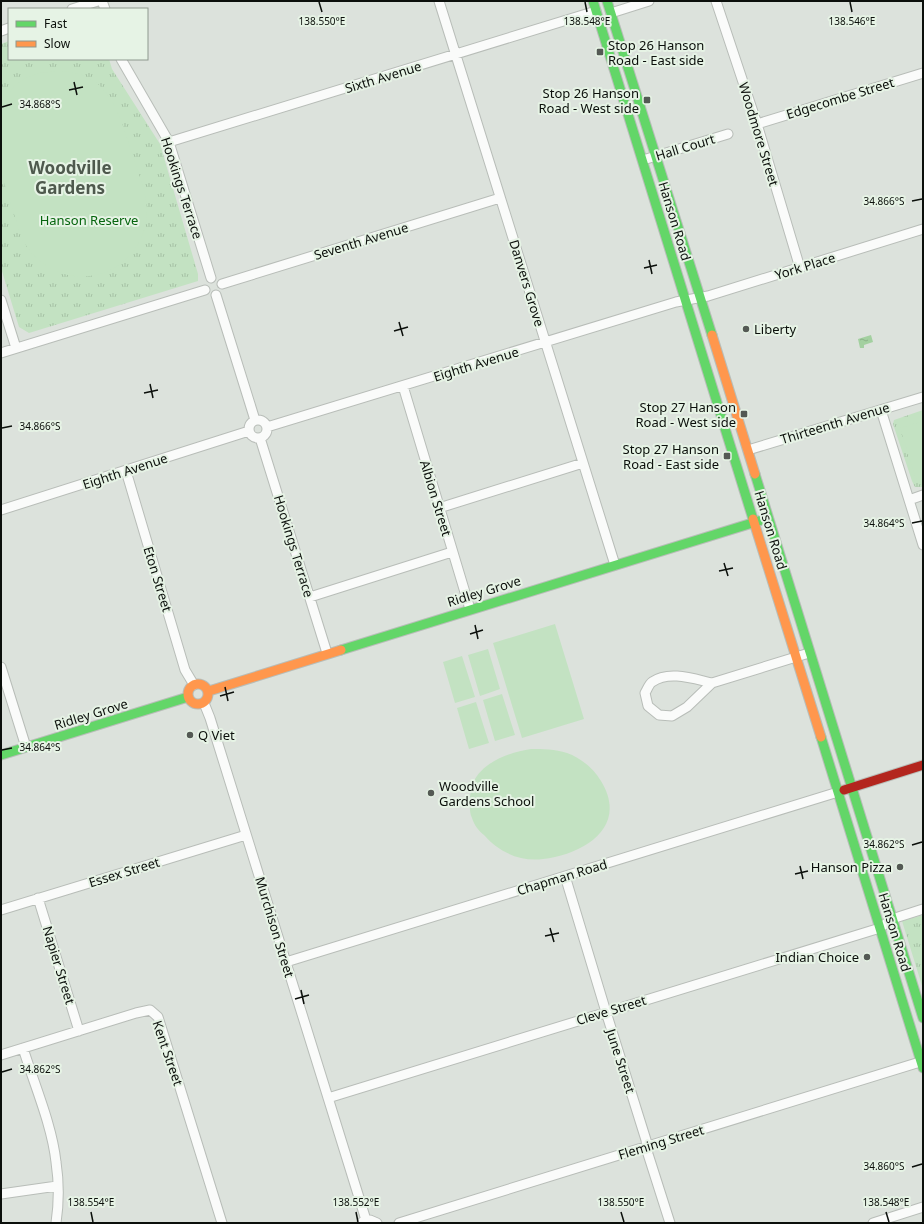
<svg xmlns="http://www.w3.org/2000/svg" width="924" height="1224" font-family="'Noto Sans',sans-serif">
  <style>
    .grass { fill: url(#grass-tufts) }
    .pitch { fill: #c3e2c2 }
    .water { fill: url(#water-ripples) }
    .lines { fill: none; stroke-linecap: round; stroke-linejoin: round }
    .street-casing { stroke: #b8bdb8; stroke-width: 11 }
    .fast-casing { stroke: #b8bdb8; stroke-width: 11 }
    .slow-casing { stroke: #b8bdb8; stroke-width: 11 }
    .jam-casing { stroke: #b8bdb8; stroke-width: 11 }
    .street { stroke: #fafbfa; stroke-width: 9 }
    .fast { stroke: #63d668; stroke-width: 9 }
    .slow { stroke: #ff974d; stroke-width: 9 }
    .jam { stroke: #b3261e; stroke-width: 9 }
    .ticks { fill: none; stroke: #0b0f0b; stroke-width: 1.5 }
    .poi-dot { fill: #545954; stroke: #e6f3e5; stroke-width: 1.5 }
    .labels { text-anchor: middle; stroke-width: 4; stroke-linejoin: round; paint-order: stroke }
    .poi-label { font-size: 13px; fill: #0b0f0b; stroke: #e6f3e5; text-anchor: end }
    .street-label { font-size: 13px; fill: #0b0f0b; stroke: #e6f3e5 }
    .park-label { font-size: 13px; fill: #06650e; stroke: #e6f3e5 }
    .district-label { font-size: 17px; font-weight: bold; fill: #4e594d; stroke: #e6f3e5 }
    .ticks-label { font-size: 10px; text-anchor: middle; fill: #0b0f0b; stroke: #e6f3e5; stroke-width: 4; stroke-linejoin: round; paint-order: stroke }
  </style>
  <defs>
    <pattern id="grass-tufts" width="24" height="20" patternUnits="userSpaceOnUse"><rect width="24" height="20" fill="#c3e2c2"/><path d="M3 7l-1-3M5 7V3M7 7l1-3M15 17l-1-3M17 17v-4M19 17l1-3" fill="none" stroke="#a6c1a5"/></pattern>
    <pattern id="water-ripples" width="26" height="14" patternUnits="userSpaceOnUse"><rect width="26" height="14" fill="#a3d0a0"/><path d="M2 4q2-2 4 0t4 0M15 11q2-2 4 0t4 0" fill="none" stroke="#8bb188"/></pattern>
  </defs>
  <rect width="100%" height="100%" fill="#dce2dc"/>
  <path class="grass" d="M 9,41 L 9,59 L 109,59 L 112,69 L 160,144 L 198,274 L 198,281 L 29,333 L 19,327 L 1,268 L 1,44 Z
    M 923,410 L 923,487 L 915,487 L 912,481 L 893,424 L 894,420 Z
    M 923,915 L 923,989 L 902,921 Z"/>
  <path class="pitch" d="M 55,71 C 110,70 119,113 133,156 C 138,173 146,191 147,209 C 148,249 114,281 74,276 C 51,273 33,259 22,239 L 1,173 L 1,105 L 14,86 L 24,79 L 40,73 Z
    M 923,421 L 923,476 L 916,479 L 900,428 Z
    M 555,624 L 584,719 L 522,738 L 493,643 Z
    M 488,649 L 500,689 L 480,696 L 468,655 Z
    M 462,656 L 475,697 L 455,703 L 443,662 Z
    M 502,694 L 515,735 L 495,741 L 483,700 Z
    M 476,702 L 489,743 L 469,749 L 457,708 Z
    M 531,749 C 543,749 555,749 567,753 C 581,758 593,768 601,781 C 629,827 584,854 543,859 C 520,862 499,852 484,835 C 479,831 474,825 472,818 C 469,812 470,804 470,797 C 471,792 471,787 473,783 C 482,762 510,752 531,749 Z"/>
  <path class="water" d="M 871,335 L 873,342 L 864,345 L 864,348 L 860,348 L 858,339 Z"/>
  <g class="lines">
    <defs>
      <path id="street" d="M 102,1 L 105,9
        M 439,1 L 615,565
        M 716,1 L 757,124 L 800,268
        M 72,9 L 98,1
        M 611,13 L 649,1
        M 1,31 L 9,28
        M 121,59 L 169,142 L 211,278
        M 757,124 L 923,73
        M 169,142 L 596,11
        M 643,160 L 728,134
        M 222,284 L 500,198
        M 216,295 L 255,420
        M 1,300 L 16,348
        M 1,353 L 205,290
        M 403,386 L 470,609
        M 881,410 L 923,545
        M249 429a9 9 0 1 1 18 0a9 9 0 1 1-18 0Z
        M 267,427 L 676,302 L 708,296 L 923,229
        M 260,438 L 327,653
        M 748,450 L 923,397
        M 126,471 L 185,670 L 194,685
        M 909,500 L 923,495
        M 439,508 L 583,463
        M 1,510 L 249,431
        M 310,597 L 452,552
        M 1,667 L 26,747
        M 712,683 C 694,679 669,670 652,682 C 649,684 647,690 645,693 L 648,706 L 659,715 L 672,716 L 687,707 L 712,683 L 809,653
        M 204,703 L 210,718 L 366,1220
        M 565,876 L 606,1012 L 646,1140 L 648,1154 L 670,1223
        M 38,898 L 79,1031
        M 1,910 L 246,835
        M 286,962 L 838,792
        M 23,1048 C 34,1084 52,1125 56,1162 C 59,1182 59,1203 56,1223
        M 1,1055 L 136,1013 L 150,1010 L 158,1017 L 222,1223
        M 328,1098 L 880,928 L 892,919 L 923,909
        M 1,1194 L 57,1186
        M 362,1222 L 370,1220 L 377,1223
        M 399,1223 L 923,1061
        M 873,1223 L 923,1207"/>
      <path id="fast" d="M 593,1 L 753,519
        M 607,1 L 712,335
        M 755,474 L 923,1018
        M 341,650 L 762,520
        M 821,737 L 923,1068
        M 1,755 L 188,697"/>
      <path id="slow" d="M 712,335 L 755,474
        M 753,519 L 821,737
        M188 694a10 10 0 1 1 20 0a10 10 0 1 1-20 0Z
        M 209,691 L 341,650"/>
      <path id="jam" d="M 844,790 L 923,765"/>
    </defs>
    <use href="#street" class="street-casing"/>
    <use href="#fast" class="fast-casing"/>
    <use href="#slow" class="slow-casing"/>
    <use href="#jam" class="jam-casing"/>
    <use href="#street" class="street"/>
    <use href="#fast" class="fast"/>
    <use href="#slow" class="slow"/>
    <use href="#jam" class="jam"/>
  </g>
  <path class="ticks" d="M 319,2 L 322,12M 585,2 L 587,12M 850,2 L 852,12M 74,82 L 77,95M 69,90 L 83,87M 2,107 L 12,104M 912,201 L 922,199M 649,260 L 652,274M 644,268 L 657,265M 399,322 L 403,336M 394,331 L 408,327M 150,384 L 153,398M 144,393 L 158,390M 2,428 L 12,426M 912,523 L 922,521M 724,563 L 728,576M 719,571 L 733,568M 475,625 L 478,639M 470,634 L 483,630M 225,687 L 228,701M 220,696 L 234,692M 2,750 L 12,748M 912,845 L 922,842M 800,866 L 803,879M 795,874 L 808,871M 550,928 L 554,942M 545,936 L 559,933M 301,990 L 304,1004M 295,999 L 309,995M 2,1072 L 12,1069M 912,1167 L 922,1164M 91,1212 L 93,1222M 356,1212 L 358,1222M 621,1212 L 624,1222M 886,1212 L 889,1222"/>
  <g class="poi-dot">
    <rect x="596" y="48" width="8" height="8" rx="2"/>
    <rect x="643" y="96" width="8" height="8" rx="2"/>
    <circle cx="746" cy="329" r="4"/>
    <rect x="740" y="410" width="8" height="8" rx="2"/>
    <rect x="723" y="452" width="8" height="8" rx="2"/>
    <circle cx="190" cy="735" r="4"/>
    <circle cx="431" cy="793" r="4"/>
    <circle cx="900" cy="867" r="4"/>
    <circle cx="867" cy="957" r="4"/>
  </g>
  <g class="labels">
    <g class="poi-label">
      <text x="608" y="50" text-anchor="start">Stop 26 Hanson<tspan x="608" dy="15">Road - East side</tspan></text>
      <text x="639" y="98">Stop 26 Hanson<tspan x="639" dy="15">Road - West side</tspan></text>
      <text x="754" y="334" text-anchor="start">Liberty</text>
      <text x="736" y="412">Stop 27 Hanson<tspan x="736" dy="15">Road - West side</tspan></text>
      <text x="719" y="454">Stop 27 Hanson<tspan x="719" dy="15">Road - East side</tspan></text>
      <text x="198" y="740" text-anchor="start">Q Viet</text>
      <text x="439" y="791" text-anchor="start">Woodville<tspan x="439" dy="15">Gardens School</tspan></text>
      <text x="892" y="872">Hanson Pizza</text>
      <text x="859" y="962">Indian Choice</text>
    </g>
    <g class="street-label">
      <text transform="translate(383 77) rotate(-17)" y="5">Sixth Avenue</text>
      <text transform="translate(840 98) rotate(-17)" y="5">Edgecombe Street</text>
      <text transform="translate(759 134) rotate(73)" y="5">Woodmore Street</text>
      <text transform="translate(685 147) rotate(-17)" y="5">Hall Court</text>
      <text transform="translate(182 188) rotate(72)" y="5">Hookings Terrace</text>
      <text transform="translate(675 221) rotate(73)" y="5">Hanson Road</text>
      <text transform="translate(361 241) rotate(-17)" y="5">Seventh Avenue</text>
      <text transform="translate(805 266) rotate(-17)" y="5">York Place</text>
      <text transform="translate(527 283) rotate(73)" y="5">Danvers Grove</text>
      <text transform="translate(476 364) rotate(-17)" y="5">Eighth Avenue</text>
      <text transform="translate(835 423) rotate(-17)" y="5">Thirteenth Avenue</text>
      <text transform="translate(125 471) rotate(-18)" y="5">Eighth Avenue</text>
      <text transform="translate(436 498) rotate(73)" y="5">Albion Street</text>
      <text transform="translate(771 530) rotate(73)" y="5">Hanson Road</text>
      <text transform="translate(294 546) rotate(73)" y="5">Hookings Terrace</text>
      <text transform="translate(158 579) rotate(73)" y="5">Eton Street</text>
      <text transform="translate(484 591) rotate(-17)" y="5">Ridley Grove</text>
      <text transform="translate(91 714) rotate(-17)" y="5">Ridley Grove</text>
      <text transform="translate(124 872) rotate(-17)" y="5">Essex Street</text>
      <text transform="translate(562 877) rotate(-17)" y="5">Chapman Road</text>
      <text transform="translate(275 927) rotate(73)" y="5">Murchison Street</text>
      <text transform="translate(895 932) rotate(73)" y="5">Hanson Road</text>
      <text transform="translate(59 965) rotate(73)" y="5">Napier Street</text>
      <text transform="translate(611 1010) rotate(-17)" y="5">Cleve Street</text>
      <text transform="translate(168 1053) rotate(71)" y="5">Kent Street</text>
      <text transform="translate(621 1061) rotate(72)" y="5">June Street</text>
      <text transform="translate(661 1142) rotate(-17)" y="5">Fleming Street</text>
    </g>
    <g class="park-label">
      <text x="89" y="225">Hanson Reserve</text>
    </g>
    <g class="district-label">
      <text x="70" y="174">Woodville<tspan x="70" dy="20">Gardens</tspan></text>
    </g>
  </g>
  <g class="ticks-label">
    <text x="852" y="25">138.546°E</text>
    <text x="322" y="25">138.550°E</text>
    <text x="587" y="25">138.548°E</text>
    <text x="40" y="108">34.868°S</text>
    <text x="884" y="205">34.866°S</text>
    <text x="40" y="430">34.866°S</text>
    <text x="884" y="527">34.864°S</text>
    <text x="40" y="751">34.864°S</text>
    <text x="884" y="848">34.862°S</text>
    <text x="40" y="1073">34.862°S</text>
    <text x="884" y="1170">34.860°S</text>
    <text x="91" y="1206">138.554°E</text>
    <text x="356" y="1206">138.552°E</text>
    <text x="621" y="1206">138.550°E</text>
    <text x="886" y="1206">138.548°E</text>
  </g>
  <rect width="924" height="1224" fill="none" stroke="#0b0f0b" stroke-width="4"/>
  <rect x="8" y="8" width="140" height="52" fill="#e6f3e5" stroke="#8e988e"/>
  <rect x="16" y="21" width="20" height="6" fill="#63d668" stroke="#8e988e"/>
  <text x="44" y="28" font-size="12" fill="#0b0f0b">Fast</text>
  <rect x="16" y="41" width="20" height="6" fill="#ff974d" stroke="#8e988e"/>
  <text x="44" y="48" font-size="12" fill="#0b0f0b">Slow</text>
</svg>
